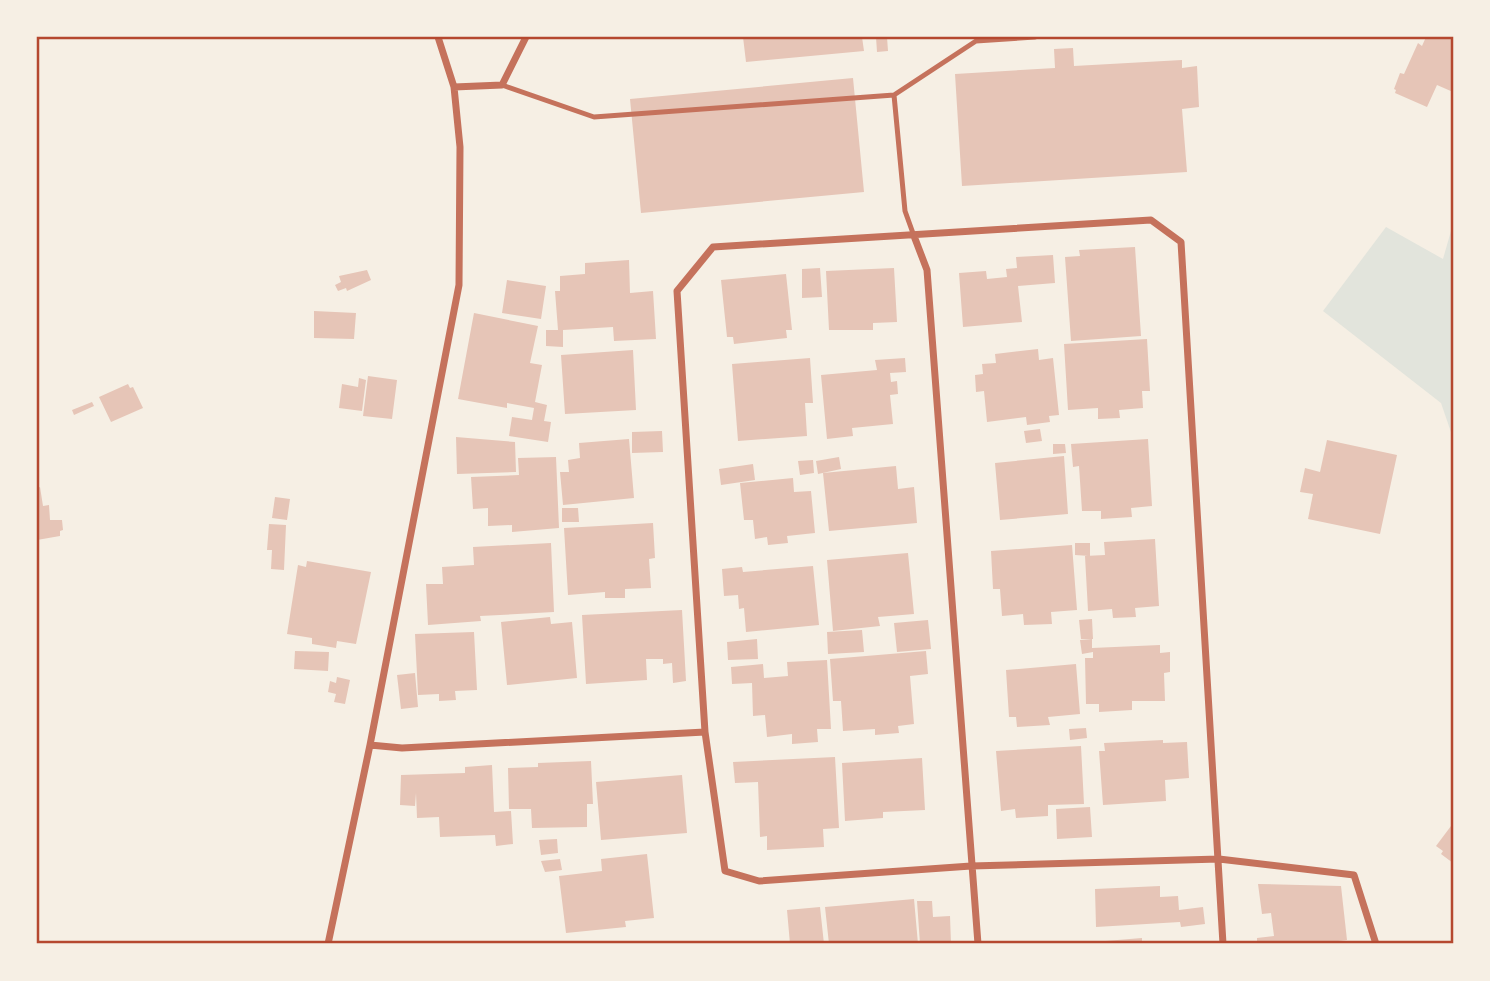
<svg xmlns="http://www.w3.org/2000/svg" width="1490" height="981" font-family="'Work Sans',sans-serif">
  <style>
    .green { fill: #e2e4dc }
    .building { fill: #e6c5b7 }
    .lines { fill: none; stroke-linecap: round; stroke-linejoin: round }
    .service { stroke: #c5725c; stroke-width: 5 }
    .minor { stroke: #c5725c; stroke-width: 7 }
    .neatline { fill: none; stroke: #b5482f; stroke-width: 2.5 }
  </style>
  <rect width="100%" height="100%" fill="#f6efe4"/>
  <path class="green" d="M 1453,224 L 1453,438 L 1441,403 L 1323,311 L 1386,227 L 1443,259 Z"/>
  <path class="building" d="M 743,37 L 862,37 L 864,51 L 746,62 Z
    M 876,37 L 887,37 L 888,51 L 877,52 Z
    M 1426,37 L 1453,37 L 1453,92 L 1437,85 L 1427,107 L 1395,93 L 1396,90 L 1394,89 L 1400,73 L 1404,74 L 1418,43 L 1422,46 Z
    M 1073,48 L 1074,66 L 1182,60 L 1182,68 L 1197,66 L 1199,107 L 1182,109 L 1187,172 L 962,186 L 955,74 L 1055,68 L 1054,49 Z
    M 853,78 L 864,192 L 641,213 L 630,99 Z
    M 1135,247 L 1141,336 L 1071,341 L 1065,257 L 1080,256 L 1079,250 Z
    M 1053,255 L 1055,283 L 1018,286 L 1022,322 L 963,327 L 959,273 L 986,271 L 987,279 L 1007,277 L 1006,269 L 1017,268 L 1016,257 Z
    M 629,260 L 630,293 L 653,291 L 656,339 L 614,341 L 613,327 L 563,330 L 563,347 L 546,346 L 546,330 L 558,330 L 555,291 L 560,291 L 560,276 L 585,274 L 585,263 Z
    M 820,268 L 822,297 L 802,298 L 802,269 Z
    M 894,268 L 897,322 L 873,323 L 873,330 L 829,330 L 826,271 Z
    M 367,270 L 371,280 L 347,291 L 346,288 L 338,291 L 335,285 L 341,282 L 339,276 Z
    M 786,274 L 792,330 L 786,330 L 787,338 L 734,344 L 733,337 L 727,337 L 721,280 Z
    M 507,280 L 546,286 L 541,319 L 502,313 Z
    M 314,311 L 356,313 L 354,339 L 314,338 Z
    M 474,313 L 538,326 L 530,363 L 542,365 L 535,402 L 547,405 L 544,421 L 551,422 L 548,442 L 509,436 L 512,417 L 532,420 L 534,408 L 507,403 L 507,408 L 458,399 Z
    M 1147,339 L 1150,391 L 1142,391 L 1143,408 L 1119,410 L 1120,418 L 1098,419 L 1098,408 L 1068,410 L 1064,344 Z
    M 1038,349 L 1039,360 L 1053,358 L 1059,415 L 1049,416 L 1050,422 L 1027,425 L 1026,417 L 987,422 L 984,391 L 976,392 L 975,375 L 983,374 L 982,364 L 996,363 L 995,354 Z
    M 633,350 L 636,410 L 565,414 L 561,355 Z
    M 810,358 L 813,403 L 805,403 L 807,436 L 738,441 L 732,364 Z
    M 905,358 L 906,372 L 890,373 L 891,382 L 897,381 L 898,394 L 890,395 L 893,424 L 852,428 L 853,436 L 827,439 L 821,375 L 877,370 L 875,360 Z
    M 368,376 L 397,380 L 392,419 L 363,416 Z
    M 359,378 L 366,380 L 362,411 L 339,408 L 342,384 L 358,387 Z
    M 128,384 L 130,388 L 133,387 L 143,408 L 111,422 L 99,397 Z
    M 92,402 L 94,406 L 74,415 L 72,410 Z
    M 1040,429 L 1042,441 L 1026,443 L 1024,431 Z
    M 662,431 L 663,452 L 632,453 L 632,432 Z
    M 456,437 L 515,442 L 516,472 L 457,474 Z
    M 629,439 L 634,498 L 563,505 L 560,472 L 569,472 L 568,460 L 580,458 L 579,443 Z
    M 1148,439 L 1152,506 L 1131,508 L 1132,517 L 1101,519 L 1101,511 L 1082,511 L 1079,466 L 1073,467 L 1071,444 Z
    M 1327,440 L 1397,455 L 1380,534 L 1308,519 L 1313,494 L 1300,492 L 1305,468 L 1320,472 Z
    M 1053,444 L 1065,444 L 1066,453 L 1053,454 Z
    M 1064,456 L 1068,514 L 1000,520 L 995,463 Z
    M 556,457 L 559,528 L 512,532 L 512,525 L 488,526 L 488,508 L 473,509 L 471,477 L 519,475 L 518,458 Z
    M 839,457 L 841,469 L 818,474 L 816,461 Z
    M 813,460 L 814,473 L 800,475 L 798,461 Z
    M 753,464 L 755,480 L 721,485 L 719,469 Z
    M 896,466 L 898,489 L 914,487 L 917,523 L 829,531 L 823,473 Z
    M 793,478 L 794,492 L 811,491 L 815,533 L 787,536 L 788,543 L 768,545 L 767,537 L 755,539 L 753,520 L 744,520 L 740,483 Z
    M 40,487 L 43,506 L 49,505 L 50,520 L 62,520 L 63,530 L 60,531 L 60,536 L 37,540 L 37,488 Z
    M 275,497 L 290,499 L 287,520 L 272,518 Z
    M 562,508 L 578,508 L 579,522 L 562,522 Z
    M 653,523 L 655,558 L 649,559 L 651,588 L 625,589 L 625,598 L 605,598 L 605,592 L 568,595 L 564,528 Z
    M 269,524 L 286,525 L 284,570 L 271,569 L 272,550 L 267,550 Z
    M 1155,539 L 1159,606 L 1135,608 L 1136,617 L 1113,618 L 1112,609 L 1088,611 L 1085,556 L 1105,555 L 1104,542 Z
    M 551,543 L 554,612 L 480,616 L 481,621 L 428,625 L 426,584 L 443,584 L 442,567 L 474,565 L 473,547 Z
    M 1075,543 L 1090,543 L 1090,556 L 1075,555 Z
    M 1072,545 L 1077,610 L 1051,612 L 1052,624 L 1024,625 L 1023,614 L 1002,616 L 1000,589 L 993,589 L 991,551 Z
    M 908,553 L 914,614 L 878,617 L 880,626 L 833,631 L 827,560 Z
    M 307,561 L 371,572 L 356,644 L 337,641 L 336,648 L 312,644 L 312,638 L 287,634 L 298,565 L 306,567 Z
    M 813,566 L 819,625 L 746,632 L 744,608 L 739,609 L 738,595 L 724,596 L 722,569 L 742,567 L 743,572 Z
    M 682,610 L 686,681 L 673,683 L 672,663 L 663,664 L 663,659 L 646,659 L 647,680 L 586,684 L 582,615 Z
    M 550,617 L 551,624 L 572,622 L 577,678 L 507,685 L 501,622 Z
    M 1092,619 L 1093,639 L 1081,639 L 1079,620 Z
    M 928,620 L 931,649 L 897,652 L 894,623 Z
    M 862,630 L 864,652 L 828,654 L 827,632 Z
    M 474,632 L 477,690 L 455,691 L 456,700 L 439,701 L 439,694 L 418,695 L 415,634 Z
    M 757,639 L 758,659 L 728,660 L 727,642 Z
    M 1092,639 L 1092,648 L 1160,645 L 1160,653 L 1170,652 L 1170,672 L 1164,673 L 1165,701 L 1132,701 L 1132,710 L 1099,712 L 1099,704 L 1086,704 L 1085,658 L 1093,658 L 1093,652 L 1082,654 L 1080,640 Z
    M 295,651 L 329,652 L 328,671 L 294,669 Z
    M 926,651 L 928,674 L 910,676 L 914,724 L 898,726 L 899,733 L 875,735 L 875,729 L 843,731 L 841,701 L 833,701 L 830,659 Z
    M 827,660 L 831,729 L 817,729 L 818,742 L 792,744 L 792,734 L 767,737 L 765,715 L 753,716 L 752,683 L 732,684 L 731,667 L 763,664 L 764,678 L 788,676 L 787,662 Z
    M 1076,664 L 1080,714 L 1048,717 L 1050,725 L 1017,727 L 1016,717 L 1009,717 L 1006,670 Z
    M 415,673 L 418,707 L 401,709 L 397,675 Z
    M 337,677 L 350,680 L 345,704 L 334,702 L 336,694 L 328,692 L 330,681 L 336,683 Z
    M 1086,728 L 1087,738 L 1070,740 L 1069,729 Z
    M 1163,740 L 1163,743 L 1187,742 L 1189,778 L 1165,780 L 1166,801 L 1103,805 L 1099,751 L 1105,751 L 1104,743 Z
    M 1081,746 L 1084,804 L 1048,805 L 1048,816 L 1016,818 L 1015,809 L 1001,811 L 996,751 Z
    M 835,757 L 839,828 L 823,829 L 824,847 L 767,850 L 767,836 L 760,837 L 758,782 L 735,783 L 733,762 Z
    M 922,758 L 925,810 L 883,812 L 883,818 L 845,821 L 842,763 Z
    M 591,761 L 593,804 L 587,804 L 587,827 L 532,828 L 531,809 L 509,809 L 508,768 L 538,767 L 538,763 Z
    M 492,765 L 494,812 L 511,811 L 513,844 L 496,846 L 495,835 L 440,837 L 439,817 L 417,818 L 416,793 L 415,806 L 400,805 L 401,775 L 465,773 L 465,767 Z
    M 682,775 L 687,833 L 601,840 L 596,782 Z
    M 1090,807 L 1092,837 L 1057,839 L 1056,809 Z
    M 1451,826 L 1453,828 L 1453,863 L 1441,854 L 1443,851 L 1436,846 Z
    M 557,839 L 558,853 L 541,855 L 539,840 Z
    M 647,854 L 654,918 L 625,921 L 626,927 L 566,933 L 559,876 L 602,871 L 601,859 Z
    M 560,859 L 562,870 L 545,872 L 541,861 Z
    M 1258,884 L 1341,886 L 1347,940 L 1312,944 L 1257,944 L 1257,938 L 1274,936 L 1271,913 L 1262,914 Z
    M 1160,886 L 1160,897 L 1178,896 L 1179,910 L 1203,907 L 1205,924 L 1181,927 L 1180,922 L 1096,927 L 1095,889 Z
    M 914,899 L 918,944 L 829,944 L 825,907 Z
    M 917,901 L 932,901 L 933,917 L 950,916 L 951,944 L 920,944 Z
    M 820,907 L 824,944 L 790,944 L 787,910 Z
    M 1142,938 L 1142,944 L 1093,944 L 1093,942 Z"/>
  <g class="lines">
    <path class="service" d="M 502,85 L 594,117 L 894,95
      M 914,236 L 905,211 L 894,95 L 976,41 L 1035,37"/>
    <path class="minor" d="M 454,87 L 502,85 L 526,37
      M 914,236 L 927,270 L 978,944
      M 705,732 L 677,291 L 713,247 L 1151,220 L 1181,242 L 1223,944
      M 370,745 L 402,748 L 705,732 L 725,871 L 759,881 L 971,866 L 1219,859 L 1354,875 L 1376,944
      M 328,944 L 370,745 L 459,285 L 460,147 L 454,87 L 438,37"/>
  </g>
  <rect width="1490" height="981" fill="none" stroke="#f6efe4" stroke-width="77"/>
  <rect x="38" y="38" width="1414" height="904" class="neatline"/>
</svg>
